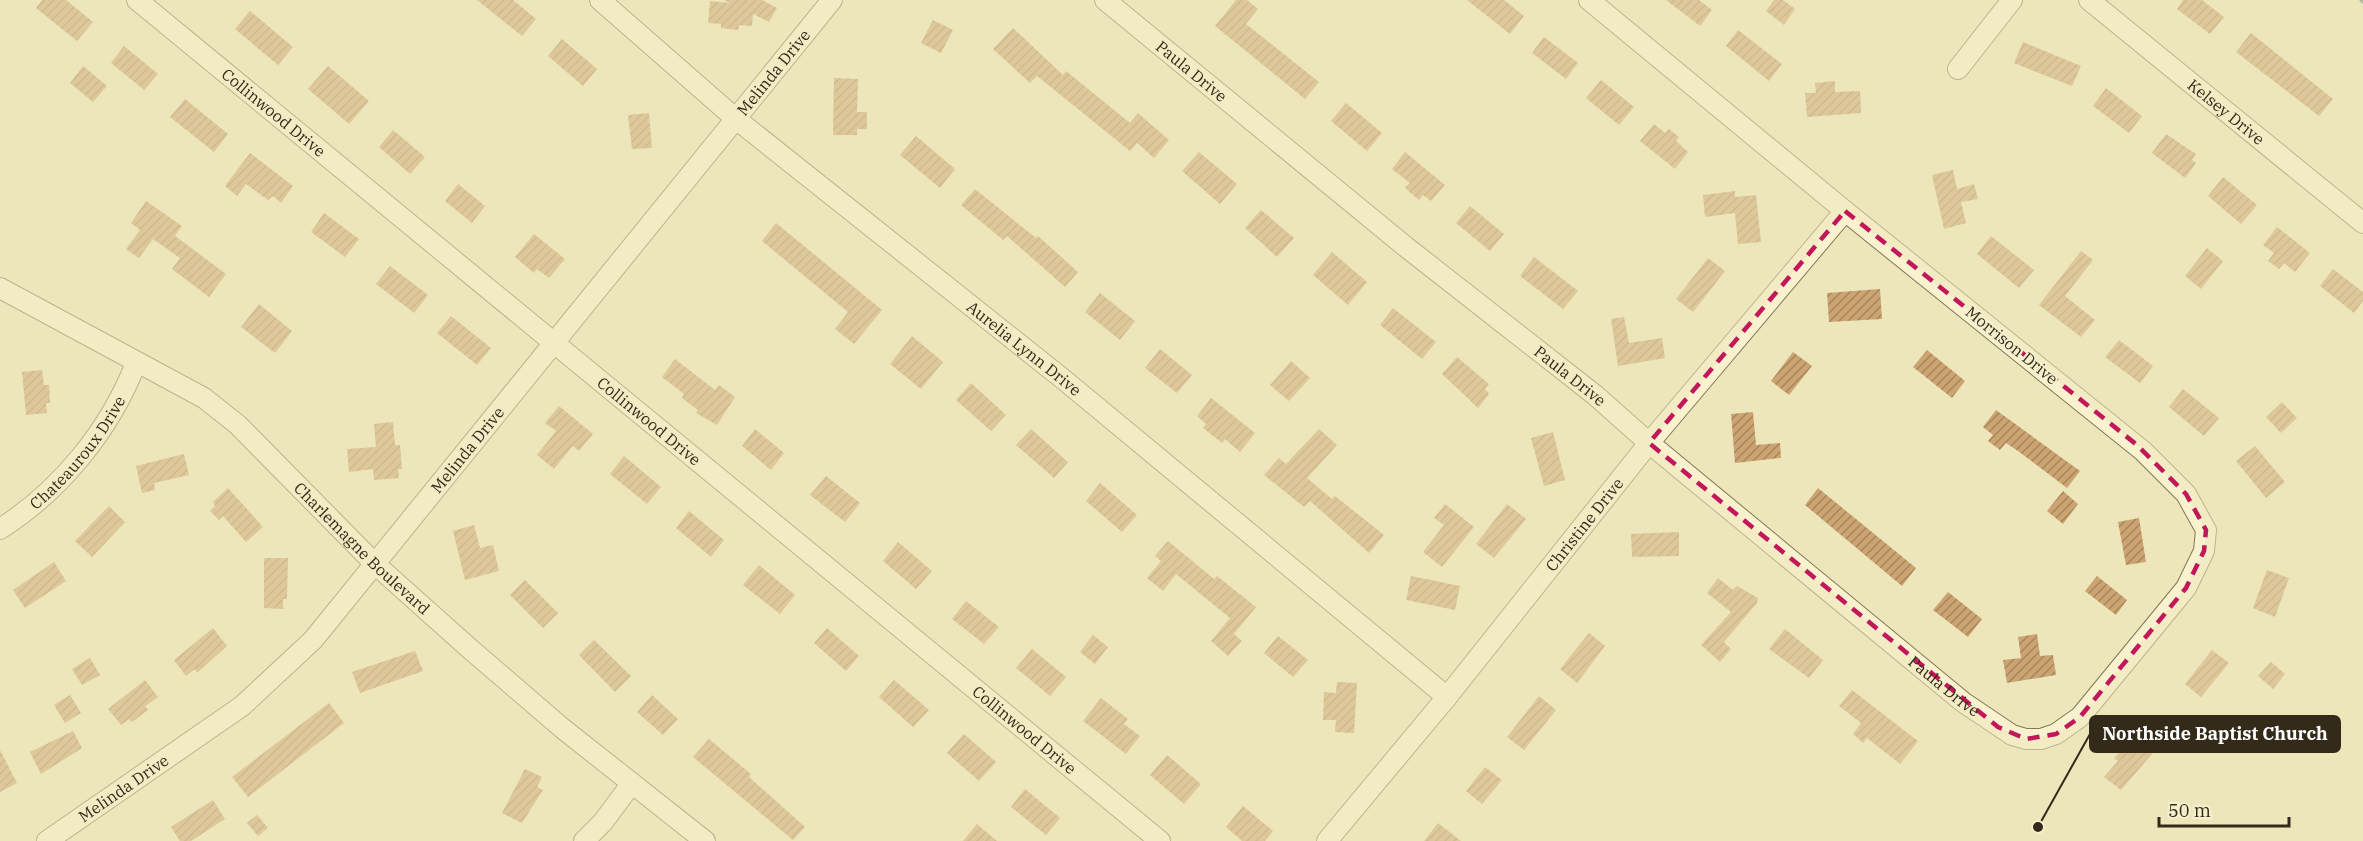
<svg xmlns="http://www.w3.org/2000/svg" width="2363" height="841" font-family="'IBM Plex Serif',serif">
  <style>
    .lines { fill: none; stroke-linecap: round; stroke-linejoin: round }
    .stream { stroke: #688b88; stroke-width: 5 }
    .building { fill: url(#building-hatch) }
    .minor-casing { stroke: #857555; stroke-width: 22 }
    .minor { stroke: #f9f2ce; stroke-width: 20 }
    .marked { fill: none; stroke: #c2185b; stroke-width: 4.5; stroke-dasharray: 12 8; stroke-linejoin: round }
    .labels { text-anchor: middle; stroke-width: 4.5; stroke-linejoin: round; paint-order: stroke }
    .street-label { font-size: 16px; fill: #332a1a; stroke: #f5efcb }
    .leader { fill: none; stroke: #332a1a; stroke-width: 2 }
    .callout-dot { fill: #332a1a; stroke: #f5efcb; stroke-width: 2 }
    .callout { fill: #332a1a; stroke: #332a1a; stroke-width: 2 }
    .callout-label { font-size: 18px; text-anchor: middle; font-weight: bold; fill: #fff }
  </style>
  <defs>
    <pattern id="building-hatch" width="6" height="6" patternUnits="userSpaceOnUse" patternTransform="scale(1.5)"><rect width="6" height="6" fill="#cca471"/><path d="M-1 1l2-2M0 6l6-6M5 7l2-2" fill="none" stroke="#a6865c"/></pattern>
  </defs>
  <rect width="100%" height="100%" fill="#ede6bb"/>
  <g class="lines">
    <path class="stream" d="M 2362,0 L 2363,1"/>
  </g>
  <path class="building" d="M 42,0 L 66,0 L 93,22 L 77,41 L 36,8 Z
    M 477,0 L 513,0 L 536,19 L 522,36 Z
    M 724,0 L 762,0 L 777,8 L 769,22 L 753,14 L 752,26 L 739,25 L 738,30 L 721,28 L 721,24 L 708,23 L 710,1 L 730,3 Z
    M 1236,0 L 1247,0 L 1258,9 L 1246,24 L 1319,82 L 1305,99 L 1215,26 Z
    M 1467,0 L 1504,0 L 1524,16 L 1510,34 Z
    M 1666,0 L 1699,0 L 1712,10 L 1700,26 Z
    M 1774,0 L 1783,0 L 1795,9 L 1784,25 L 1766,11 Z
    M 2183,0 L 2202,0 L 2224,17 L 2210,34 L 2177,9 Z
    M 250,11 L 293,47 L 278,65 L 235,29 Z
    M 933,20 L 953,30 L 941,53 L 921,43 Z
    M 1013,28 L 1063,75 L 1066,71 L 1130,123 L 1138,113 L 1169,140 L 1154,158 L 1137,143 L 1130,151 L 1037,76 L 1030,83 L 993,49 Z
    M 1738,30 L 1782,64 L 1769,81 L 1726,46 Z
    M 2251,33 L 2333,99 L 2319,116 L 2236,52 Z
    M 1544,37 L 1578,63 L 1566,79 L 1532,53 Z
    M 562,39 L 597,69 L 583,86 L 548,56 Z
    M 2023,42 L 2081,66 L 2072,86 L 2014,63 Z
    M 124,46 L 158,74 L 144,90 L 111,63 Z
    M 83,66 L 107,86 L 93,102 L 70,83 Z
    M 328,66 L 369,101 L 349,124 L 308,89 Z
    M 834,78 L 858,79 L 857,112 L 867,112 L 867,129 L 857,129 L 857,135 L 833,135 Z
    M 1601,80 L 1634,107 L 1619,125 L 1586,98 Z
    M 1835,81 L 1835,92 L 1860,91 L 1861,113 L 1807,117 L 1805,93 L 1816,93 L 1815,83 Z
    M 2106,88 L 2142,116 L 2129,133 L 2093,106 Z
    M 185,99 L 228,134 L 214,152 L 170,117 Z
    M 1346,103 L 1382,133 L 1367,151 L 1331,121 Z
    M 649,113 L 652,148 L 632,149 L 628,115 Z
    M 1654,124 L 1665,133 L 1669,129 L 1679,137 L 1676,141 L 1688,152 L 1675,169 L 1640,141 Z
    M 393,130 L 425,157 L 410,174 L 379,147 Z
    M 2166,134 L 2196,154 L 2192,160 L 2196,163 L 2185,178 L 2152,153 Z
    M 916,136 L 955,169 L 940,188 L 900,155 Z
    M 1199,152 L 1237,184 L 1220,204 L 1182,171 Z
    M 1405,152 L 1445,185 L 1431,201 L 1423,195 L 1419,200 L 1405,188 L 1410,183 L 1392,169 Z
    M 250,153 L 293,186 L 281,203 L 273,196 L 268,200 L 246,184 L 237,196 L 225,186 Z
    M 1953,170 L 1957,189 L 1974,184 L 1978,199 L 1961,202 L 1966,223 L 1944,229 L 1932,175 Z
    M 2223,177 L 2257,205 L 2241,224 L 2208,196 Z
    M 458,184 L 485,206 L 472,223 L 445,201 Z
    M 975,189 L 1036,238 L 1038,236 L 1078,272 L 1065,287 L 1007,236 L 1003,240 L 961,205 Z
    M 1735,191 L 1735,197 L 1756,195 L 1761,242 L 1738,244 L 1735,213 L 1705,217 L 1703,195 Z
    M 146,201 L 182,226 L 175,236 L 226,274 L 209,297 L 172,269 L 180,258 L 153,239 L 139,258 L 126,249 L 140,230 L 131,223 Z
    M 1470,206 L 1504,234 L 1490,251 L 1456,223 Z
    M 1261,210 L 1294,238 L 1277,257 L 1245,228 Z
    M 324,213 L 359,239 L 345,257 L 311,232 Z
    M 776,223 L 882,310 L 854,344 L 835,329 L 848,312 L 762,241 Z
    M 2277,227 L 2310,253 L 2295,272 L 2284,263 L 2279,269 L 2268,261 L 2274,253 L 2263,245 Z
    M 534,234 L 565,259 L 549,278 L 537,269 L 534,273 L 515,257 Z
    M 1991,236 L 2034,270 L 2019,288 L 1977,254 Z
    M 2207,248 L 2223,261 L 2201,289 L 2185,276 Z
    M 2081,251 L 2093,260 L 2065,296 L 2095,320 L 2081,337 L 2039,305 Z
    M 1332,252 L 1367,282 L 1348,305 L 1313,275 Z
    M 1534,257 L 1578,291 L 1563,309 L 1520,276 Z
    M 1708,258 L 1725,271 L 1693,312 L 1676,299 Z
    M 390,266 L 428,295 L 414,313 L 376,284 Z
    M 2333,269 L 2363,292 L 2363,301 L 2354,313 L 2320,286 Z
    M 1880,289 L 1882,319 L 1829,322 L 1827,293 Z
    M 1100,293 L 1135,321 L 1120,340 L 1085,312 Z
    M 259,304 L 292,331 L 275,353 L 241,327 Z
    M 1393,308 L 1436,342 L 1422,359 L 1380,325 Z
    M 451,316 L 491,348 L 477,365 L 437,333 Z
    M 1624,317 L 1629,343 L 1662,338 L 1665,358 L 1618,366 L 1611,319 Z
    M 912,336 L 943,362 L 921,389 L 890,364 Z
    M 2119,340 L 2153,366 L 2140,383 L 2105,357 Z
    M 1160,349 L 1192,375 L 1177,393 L 1145,368 Z
    M 1927,350 L 1965,381 L 1952,398 L 1913,367 Z
    M 1793,352 L 1812,366 L 1789,395 L 1771,381 Z
    M 1457,357 L 1489,384 L 1485,389 L 1489,394 L 1478,408 L 1442,374 Z
    M 675,359 L 715,390 L 719,385 L 735,397 L 717,425 L 696,413 L 698,410 L 682,398 L 684,394 L 662,377 Z
    M 1291,361 L 1310,378 L 1289,401 L 1270,385 Z
    M 42,370 L 44,385 L 49,385 L 50,403 L 46,403 L 47,413 L 26,415 L 22,372 Z
    M 971,383 L 1006,415 L 991,431 L 956,400 Z
    M 2183,389 L 2219,418 L 2204,436 L 2169,407 Z
    M 1211,398 L 1255,433 L 1240,452 L 1225,439 L 1222,443 L 1203,428 L 1206,424 L 1197,416 Z
    M 2282,402 L 2297,418 L 2281,433 L 2266,417 Z
    M 559,406 L 593,434 L 579,451 L 573,446 L 554,469 L 537,455 L 556,431 L 545,423 Z
    M 1996,410 L 2080,471 L 2067,488 L 2018,451 L 2006,443 L 2000,450 L 1988,441 L 1993,435 L 1983,427 Z
    M 1753,412 L 1756,445 L 1780,443 L 1781,458 L 1735,463 L 1731,414 Z
    M 393,422 L 395,445 L 400,445 L 402,469 L 398,469 L 399,478 L 374,480 L 373,469 L 349,472 L 347,449 L 376,447 L 374,424 Z
    M 755,429 L 784,453 L 771,470 L 742,446 Z
    M 1031,429 L 1068,462 L 1054,478 L 1016,445 Z
    M 1319,429 L 1337,445 L 1307,478 L 1332,499 L 1335,496 L 1384,535 L 1369,553 L 1310,501 L 1304,507 L 1264,475 L 1279,458 L 1286,464 Z
    M 1553,432 L 1565,480 L 1544,486 L 1531,438 Z
    M 2255,446 L 2285,482 L 2266,498 L 2236,461 Z
    M 184,454 L 189,475 L 154,483 L 155,490 L 142,493 L 136,466 Z
    M 624,456 L 661,487 L 647,504 L 610,474 Z
    M 826,476 L 860,503 L 845,522 L 810,495 Z
    M 1100,483 L 1137,515 L 1122,532 L 1086,501 Z
    M 228,488 L 263,527 L 246,542 L 223,516 L 219,520 L 210,511 L 215,506 L 213,502 Z
    M 1818,488 L 1916,568 L 1902,586 L 1805,505 Z
    M 2063,491 L 2078,504 L 2063,524 L 2047,511 Z
    M 1445,504 L 1474,527 L 1442,567 L 1423,552 L 1444,525 L 1434,518 Z
    M 1507,504 L 1526,519 L 1494,558 L 1476,544 Z
    M 109,506 L 125,522 L 92,557 L 75,541 Z
    M 689,511 L 724,540 L 711,557 L 676,528 Z
    M 2139,518 L 2146,562 L 2126,565 L 2118,522 Z
    M 474,525 L 480,548 L 493,545 L 499,571 L 465,580 L 453,531 Z
    M 1679,532 L 1679,556 L 1632,557 L 1631,534 Z
    M 1168,541 L 1214,579 L 1217,576 L 1256,607 L 1234,634 L 1242,641 L 1228,656 L 1211,641 L 1230,618 L 1176,574 L 1163,591 L 1147,578 L 1161,561 L 1155,556 Z
    M 898,542 L 932,571 L 916,589 L 883,561 Z
    M 264,558 L 288,558 L 287,599 L 283,599 L 283,609 L 264,608 Z
    M 54,562 L 66,581 L 25,608 L 13,590 Z
    M 759,565 L 795,595 L 780,614 L 743,585 Z
    M 2267,570 L 2289,578 L 2275,617 L 2253,608 Z
    M 1411,576 L 1460,586 L 1455,610 L 1406,600 Z
    M 2097,576 L 2127,600 L 2116,615 L 2085,591 Z
    M 1718,578 L 1733,590 L 1737,586 L 1758,598 L 1757,603 L 1724,642 L 1731,649 L 1720,662 L 1701,645 L 1731,612 L 1707,593 Z
    M 525,580 L 558,613 L 543,628 L 510,595 Z
    M 1948,592 L 1982,619 L 1968,637 L 1933,610 Z
    M 966,601 L 999,627 L 984,644 L 952,619 Z
    M 213,628 L 227,646 L 197,673 L 195,669 L 186,676 L 174,660 Z
    M 827,628 L 859,656 L 846,671 L 814,643 Z
    M 1785,629 L 1823,660 L 1809,678 L 1769,649 Z
    M 1589,633 L 1605,646 L 1577,683 L 1560,669 Z
    M 2037,634 L 2040,656 L 2053,655 L 2056,675 L 2007,683 L 2003,660 L 2021,658 L 2018,637 Z
    M 1093,635 L 1108,647 L 1095,664 L 1080,652 Z
    M 1278,636 L 1308,660 L 1293,677 L 1264,653 Z
    M 594,640 L 631,676 L 615,692 L 579,655 Z
    M 1032,649 L 1066,677 L 1050,696 L 1016,668 Z
    M 2212,650 L 2229,663 L 2201,697 L 2185,684 Z
    M 415,651 L 423,671 L 360,693 L 352,672 Z
    M 90,658 L 100,675 L 82,685 L 72,669 Z
    M 2271,662 L 2285,674 L 2273,689 L 2258,676 Z
    M 145,680 L 158,697 L 145,706 L 148,710 L 132,722 L 129,719 L 121,725 L 108,709 Z
    M 894,680 L 929,710 L 913,727 L 879,697 Z
    M 1337,682 L 1357,683 L 1354,733 L 1335,732 L 1336,720 L 1323,720 L 1324,692 L 1336,693 Z
    M 1852,690 L 1918,741 L 1900,764 L 1867,738 L 1863,743 L 1853,734 L 1861,723 L 1839,706 Z
    M 70,695 L 81,713 L 65,723 L 54,705 Z
    M 652,695 L 678,719 L 663,735 L 637,712 Z
    M 1539,696 L 1556,710 L 1524,750 L 1507,737 Z
    M 1101,698 L 1128,719 L 1124,724 L 1140,736 L 1126,754 L 1083,721 Z
    M 329,703 L 344,723 L 248,797 L 232,777 Z
    M 73,731 L 82,748 L 41,774 L 30,752 Z
    M 2140,732 L 2158,747 L 2121,790 L 2104,777 L 2118,761 L 2114,758 Z
    M 964,734 L 996,762 L 979,781 L 947,753 Z
    M 709,739 L 751,774 L 749,777 L 805,827 L 793,840 L 693,757 Z
    M 0,750 L 17,783 L 0,792 Z
    M 1167,755 L 1201,784 L 1184,804 L 1150,775 Z
    M 1485,767 L 1502,780 L 1482,804 L 1466,791 Z
    M 525,769 L 542,777 L 537,787 L 543,790 L 522,823 L 502,813 Z
    M 1025,789 L 1060,818 L 1046,835 L 1011,807 Z
    M 213,800 L 225,819 L 191,841 L 180,841 L 171,827 Z
    M 1243,806 L 1273,831 L 1265,841 L 1242,841 L 1226,827 Z
    M 257,815 L 268,828 L 258,836 L 247,823 Z
    M 1438,823 L 1461,841 L 1424,841 Z
    M 977,824 L 997,841 L 963,841 Z"/>
  <g class="lines">
    <defs>
      <g id="minor">
        <path id="s1" d="M 137,0 L 1160,841"/>
        <path id="s2" d="M 600,0 L 736,119 L 1063,379 L 1447,697"/>
        <path id="s3" d="M 1105,0 L 1406,247 L 1595,395 L 1649,443 L 1963,702 L 2012,735 L 2026,739 L 2041,739 L 2056,734 L 2080,717 L 2186,588 L 2204,551 L 2206,530 L 2186,494 L 2143,451 L 1845,211 L 1589,0"/>
        <path id="s4" d="M 2089,0 L 2363,223"/>
        <path d="M 1958,69 L 2012,0"/>
        <path id="s5" d="M 0,288 L 204,398 L 238,425 L 375,564 L 469,648 L 562,728 L 705,841"/>
        <path id="s6" d="M 0,529 C 60,491 110,430 136,363"/>
        <path id="s7" d="M 47,841 L 242,706 L 313,640 L 832,0"/>
        <path d="M 584,841 L 603,822 L 632,783"/>
        <path id="s8" d="M 1327,841 L 1447,697 L 1649,443 L 1845,211"/>
      </g>
    </defs>
    <use href="#minor" class="minor-casing"/>
    <use href="#minor" class="minor"/>
  </g>
  <path d="M0 0H2363V841H0ZM 1845,211 L 2137,445 L 2186,494 L 2206,530 L 2204,551 L 2186,588 L 2080,717 L 2056,734 L 2026,739 L 1998,727 L 1649,443 Z" fill="#ede6bb" fill-opacity=".55" fill-rule="evenodd"/>
  <path class="marked" d="M 1845,211 L 2137,445 L 2186,494 L 2206,530 L 2204,551 L 2186,588 L 2080,717 L 2056,734 L 2026,739 L 1998,727 L 1649,443 Z"/>
  <g class="labels">
    <g class="street-label">
      <text dy="6" stroke="none"><textPath href="#s7" startOffset="1065">Melinda Drive</textPath></text>
      <text dy="6" stroke="none"><textPath href="#s3" startOffset="112">Paula Drive</textPath></text>
      <text dy="6" stroke="none"><textPath href="#s1" startOffset="177">Collinwood Drive</textPath></text>
      <text dy="6" stroke="none"><textPath href="#s4" startOffset="177">Kelsey Drive</textPath></text>
      <text transform="translate(2012 345) rotate(39)" y="6">Morrison Drive</text>
      <text dy="6" stroke="none"><textPath href="#s2" startOffset="549">Aurelia Lynn Drive</textPath></text>
      <text dy="6" stroke="none"><textPath href="#s3" startOffset="598">Paula Drive</textPath></text>
      <text dy="6" stroke="none"><textPath href="#s1" startOffset="663">Collinwood Drive</textPath></text>
      <text dy="6" stroke="none"><textPath href="#s7" startOffset="579">Melinda Drive</textPath></text>
      <text dy="6" stroke="none"><textPath href="#s6" startOffset="110">Chateauroux Drive</textPath></text>
      <text dy="6" stroke="none"><textPath href="#s8" startOffset="408">Christine Drive</textPath></text>
      <text dy="6" stroke="none"><textPath href="#s5" startOffset="450">Charlemagne Boulevard</textPath></text>
      <text dy="6" stroke="none"><textPath href="#s3" startOffset="1084">Paula Drive</textPath></text>
      <text dy="6" stroke="none"><textPath href="#s1" startOffset="1149">Collinwood Drive</textPath></text>
      <text dy="6" stroke="none"><textPath href="#s7" startOffset="93">Melinda Drive</textPath></text>
    </g>
  </g>
  <path class="leader" d="M2038 827L2090 734"/>
  <circle class="callout-dot" cx="2038" cy="827" r="6"/>
  <rect class="callout" x="2090" y="716" width="250" height="36" rx="6"/>
  <g class="callout-label">
    <text x="2215" y="740">Northside Baptist Church</text>
  </g>
  <path d="M2159 817v9h130v-9" fill="none" stroke="#332a1a" stroke-width="3"/>
  <text x="2168" y="817" font-size="18" fill="#332a1a" stroke="#f5efcb" stroke-width="4.5" paint-order="stroke">50 m</text>
</svg>
